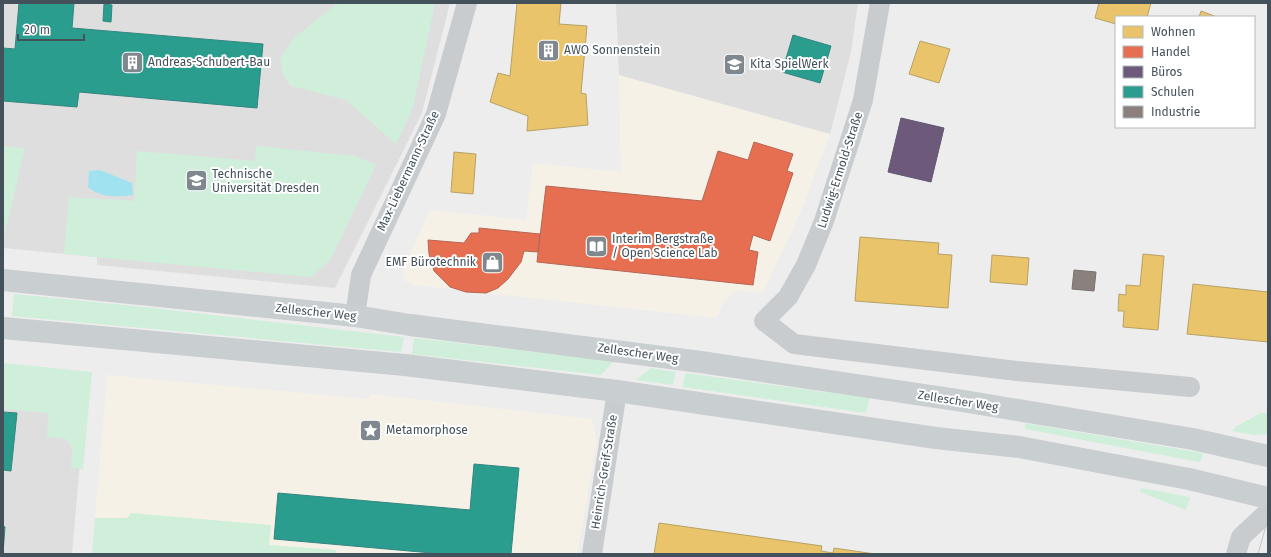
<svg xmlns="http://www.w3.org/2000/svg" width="1271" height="557" font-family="'Fira Sans',sans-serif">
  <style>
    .commercial { fill: #f6f1e7 }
    .education { fill: #dfdedf }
    .green { fill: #cfefda }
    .water { fill: #a1e2f0 }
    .homes { fill: #e9c46a; stroke: #b7a266 }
    .shops { fill: #e76f51; stroke: #b66654 }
    .offices { fill: #6d597a; stroke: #605771 }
    .schools { fill: #2a9d8f; stroke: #32867f }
    .industry { fill: #8a817c; stroke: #757372 }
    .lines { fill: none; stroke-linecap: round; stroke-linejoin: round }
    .street { stroke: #c9ccce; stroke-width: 20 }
    .secondary { stroke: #c9ced1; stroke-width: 22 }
    .tram { stroke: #c3c5c8; stroke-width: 1 }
    .labels { text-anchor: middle; stroke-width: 4; stroke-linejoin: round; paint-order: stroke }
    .poi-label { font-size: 12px; fill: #43515b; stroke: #fff; text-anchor: start }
    .street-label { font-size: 12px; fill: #43515b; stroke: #fff }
  </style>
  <rect width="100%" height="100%" fill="#eeeded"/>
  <path class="commercial" d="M 619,75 L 830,134 L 801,211 L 763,293 L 736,291 L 723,303 L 716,318 L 413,285 L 404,280 L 403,269 L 430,210 L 526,220 L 533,163 L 621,172 Z
    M 107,375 L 368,399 L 371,394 L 592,419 L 597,442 L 577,554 L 336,554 L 336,550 L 269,545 L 271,525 L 95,518 Z"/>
  <path class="education" d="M 3,3 L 450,3 L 422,113 L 335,288 L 97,265 L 97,257 L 3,248 Z
    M 616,3 L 858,3 L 851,52 L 830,134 L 619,75 Z
    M 3,364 L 88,372 L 72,554 L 3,554 Z"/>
  <path class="green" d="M 338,3 L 435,3 L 413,107 L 396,144 L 346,100 L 291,86 L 284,76 L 280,59 L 294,38 Z
    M 3,146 L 25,148 L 3,241 Z
    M 256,146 L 355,156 L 376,165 L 330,260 L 311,277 L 64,254 L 69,197 L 134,201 L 137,151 L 255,161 Z
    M 14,294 L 135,306 L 404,337 L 401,352 L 12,316 Z
    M 414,338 L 614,361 L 601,375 L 412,354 Z
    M 3,363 L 92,372 L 83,469 L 71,468 L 72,448 L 65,438 L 47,437 L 48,413 L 3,409 Z
    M 651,368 L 676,372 L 673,385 L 636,380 Z
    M 685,373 L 870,398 L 866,413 L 683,387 Z
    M 1261,413 L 1268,413 L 1268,434 L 1254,435 L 1232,431 L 1237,426 Z
    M 1025,423 L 1202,453 L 1203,455 L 1201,461 L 1199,462 L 1025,429 Z
    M 1141,488 L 1190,497 L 1186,510 L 1140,492 Z
    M 131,513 L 271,525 L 269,545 L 336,550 L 336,554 L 92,554 L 95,518 L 127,518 Z"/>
  <path class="water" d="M 100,170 L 132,183 L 133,195 C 118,197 100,198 88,187 L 89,171 Z"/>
  <path class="homes" d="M 517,3 L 561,3 L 559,24 L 587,26 L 581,93 L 586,94 L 588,125 L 527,131 L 528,116 L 490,102 L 498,73 L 510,76 Z
    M 1099,3 L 1151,3 L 1147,17 L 1116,17 L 1116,24 L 1095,18 Z
    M 1201,11 L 1217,17 L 1199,17 Z
    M 920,41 L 950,49 L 939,83 L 909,74 Z
    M 454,152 L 476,154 L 473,194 L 451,192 Z
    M 860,237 L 939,243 L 938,254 L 952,255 L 948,308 L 855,301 Z
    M 1143,254 L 1164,256 L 1158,330 L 1123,327 L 1124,311 L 1118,311 L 1119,294 L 1126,295 L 1126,285 L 1140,286 Z
    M 992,255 L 1029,258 L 1027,285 L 990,282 Z
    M 1193,284 L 1268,292 L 1268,342 L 1187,334 Z
    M 659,523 L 822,546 L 821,551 L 833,553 L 834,548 L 875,554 L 654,554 Z"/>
  <path class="shops" d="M 754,142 L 793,154 L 787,171 L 793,173 L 770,241 L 753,235 L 749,250 L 758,252 L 753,285 L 537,262 L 546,186 L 702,201 L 718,151 L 748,160 Z
    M 479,228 L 540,234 L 538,252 L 524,251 L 521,262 L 508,279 L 498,288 L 486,293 L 466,292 L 450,287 L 434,271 L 429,254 L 428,240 L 464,243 L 471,233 L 479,233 Z"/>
  <path class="offices" d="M 901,118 L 944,128 L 931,182 L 888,172 Z"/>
  <path class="schools" d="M 19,3 L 74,3 L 72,28 L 263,44 L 257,108 L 79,92 L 77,107 L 3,101 L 3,48 L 15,49 Z
    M 104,4 L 112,5 L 111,22 L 103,21 Z
    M 793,35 L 831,46 L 820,83 L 782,72 Z
    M 3,412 L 17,413 L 11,471 L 3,470 Z
    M 474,464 L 519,468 L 511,554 L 443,554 L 274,539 L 278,493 L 470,510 Z
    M 3,526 L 5,527 L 3,553 Z"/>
  <path class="industry" d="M 1074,270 L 1096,272 L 1094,291 L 1072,289 Z"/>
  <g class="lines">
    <path class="street" d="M 880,3 L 863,100 L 824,221 L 806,265 L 788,297 L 764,321 L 794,344 L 1017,371 L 1190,387
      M 355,316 L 361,275 L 436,114 L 467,3
      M 592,554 L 617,391
      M 1236,554 L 1241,537 L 1268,512"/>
    <path class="secondary" d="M 3,280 L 355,316 L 410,325 L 701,362 L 957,400 L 1193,439 L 1268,456
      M 3,328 L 405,365 L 617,391 L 936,438 L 1019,447 L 1189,479 L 1268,498"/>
    <path class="tram" d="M 1258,554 L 1268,519
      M 1268,554 L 1268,553"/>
  </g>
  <defs>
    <symbol id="building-square" viewBox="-11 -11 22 22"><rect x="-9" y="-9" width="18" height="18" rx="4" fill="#7f888e" stroke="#fff"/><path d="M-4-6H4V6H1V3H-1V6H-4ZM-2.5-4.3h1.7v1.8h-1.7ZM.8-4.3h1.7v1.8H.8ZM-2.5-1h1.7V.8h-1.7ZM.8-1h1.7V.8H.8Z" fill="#fff"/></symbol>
    <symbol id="school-square" viewBox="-11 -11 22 22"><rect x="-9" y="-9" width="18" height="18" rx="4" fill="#7f888e" stroke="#fff"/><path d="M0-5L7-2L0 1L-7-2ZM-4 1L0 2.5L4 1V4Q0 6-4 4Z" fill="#fff"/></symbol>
    <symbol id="university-square" viewBox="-11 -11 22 22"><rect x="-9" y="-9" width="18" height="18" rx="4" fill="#7f888e" stroke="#fff"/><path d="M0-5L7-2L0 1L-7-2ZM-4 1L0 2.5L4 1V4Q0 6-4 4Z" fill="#fff"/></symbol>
    <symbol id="library-square" viewBox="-11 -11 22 22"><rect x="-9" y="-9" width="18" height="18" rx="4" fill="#7f888e" stroke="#fff"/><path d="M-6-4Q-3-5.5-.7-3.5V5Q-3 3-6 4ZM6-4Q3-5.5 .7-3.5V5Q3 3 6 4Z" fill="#fff"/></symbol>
    <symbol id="shop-square" viewBox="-11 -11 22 22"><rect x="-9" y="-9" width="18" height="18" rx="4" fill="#7f888e" stroke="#fff"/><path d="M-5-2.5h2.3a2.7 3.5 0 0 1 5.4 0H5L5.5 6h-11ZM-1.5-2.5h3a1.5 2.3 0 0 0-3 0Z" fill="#fff"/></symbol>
    <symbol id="sight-square" viewBox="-11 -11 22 22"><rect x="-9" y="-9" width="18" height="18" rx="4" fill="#7f888e" stroke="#fff"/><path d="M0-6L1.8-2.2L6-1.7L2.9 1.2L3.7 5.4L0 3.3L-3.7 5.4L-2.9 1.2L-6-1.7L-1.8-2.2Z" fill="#fff"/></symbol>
  </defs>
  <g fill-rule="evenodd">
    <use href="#building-square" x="536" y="38" width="25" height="25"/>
    <use href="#building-square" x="120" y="50" width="25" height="25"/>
    <use href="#school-square" x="722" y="52" width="25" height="25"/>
    <use href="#university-square" x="184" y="168" width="25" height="25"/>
    <use href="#library-square" x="584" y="234" width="25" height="25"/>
    <use href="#shop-square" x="480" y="250" width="25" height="25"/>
    <use href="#sight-square" x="358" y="418" width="25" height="25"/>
  </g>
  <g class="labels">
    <g class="poi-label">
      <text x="564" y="54">AWO Sonnenstein</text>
      <text x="148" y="66">Andreas-Schubert-Bau</text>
      <text x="750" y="68">Kita SpielWerk</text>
      <text x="212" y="178">Technische<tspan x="212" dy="14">Universität Dresden</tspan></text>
      <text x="612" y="243">Interim Bergstraße<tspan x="612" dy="14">/ Open Science Lab</tspan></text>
      <text x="476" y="266" text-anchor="end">EMF Bürotechnik</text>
      <text x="386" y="434">Metamorphose</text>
    </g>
    <g class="street-label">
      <text transform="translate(840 170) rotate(-72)" y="4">Ludwig-Ermold-Straße</text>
      <text transform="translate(408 171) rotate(-65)" y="4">Max-Liebermann-Straße</text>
      <text transform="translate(316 312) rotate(6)" y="4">Zellescher Weg</text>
      <text transform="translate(638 353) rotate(8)" y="4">Zellescher Weg</text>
      <text transform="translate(958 401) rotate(9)" y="4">Zellescher Weg</text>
      <text transform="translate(604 472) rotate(-81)" y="4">Heinrich-Greif-Straße</text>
    </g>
  </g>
  <rect width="1271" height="557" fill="none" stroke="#43515b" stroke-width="8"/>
  <rect x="1115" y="16" width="140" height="112" fill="#ffffff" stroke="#b4b9bd"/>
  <rect x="1123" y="26" width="20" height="12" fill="#e9c46a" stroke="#b4b9bd"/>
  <text x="1151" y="36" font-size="12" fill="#43515b">Wohnen</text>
  <rect x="1123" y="46" width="20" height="12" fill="#e76f51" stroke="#b4b9bd"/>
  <text x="1151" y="56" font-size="12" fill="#43515b">Handel</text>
  <rect x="1123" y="66" width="20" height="12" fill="#6d597a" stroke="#b4b9bd"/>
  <text x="1151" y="76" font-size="12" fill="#43515b">Büros</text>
  <rect x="1123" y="86" width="20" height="12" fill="#2a9d8f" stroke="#b4b9bd"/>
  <text x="1151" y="96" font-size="12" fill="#43515b">Schulen</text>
  <rect x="1123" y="106" width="20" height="12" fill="#8a817c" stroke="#b4b9bd"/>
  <text x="1151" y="116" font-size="12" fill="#43515b">Industrie</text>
  <path d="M18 34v6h66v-6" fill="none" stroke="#43515b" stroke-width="2"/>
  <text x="24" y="34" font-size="12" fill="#43515b" stroke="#ffffff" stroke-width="3" paint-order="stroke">20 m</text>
</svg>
